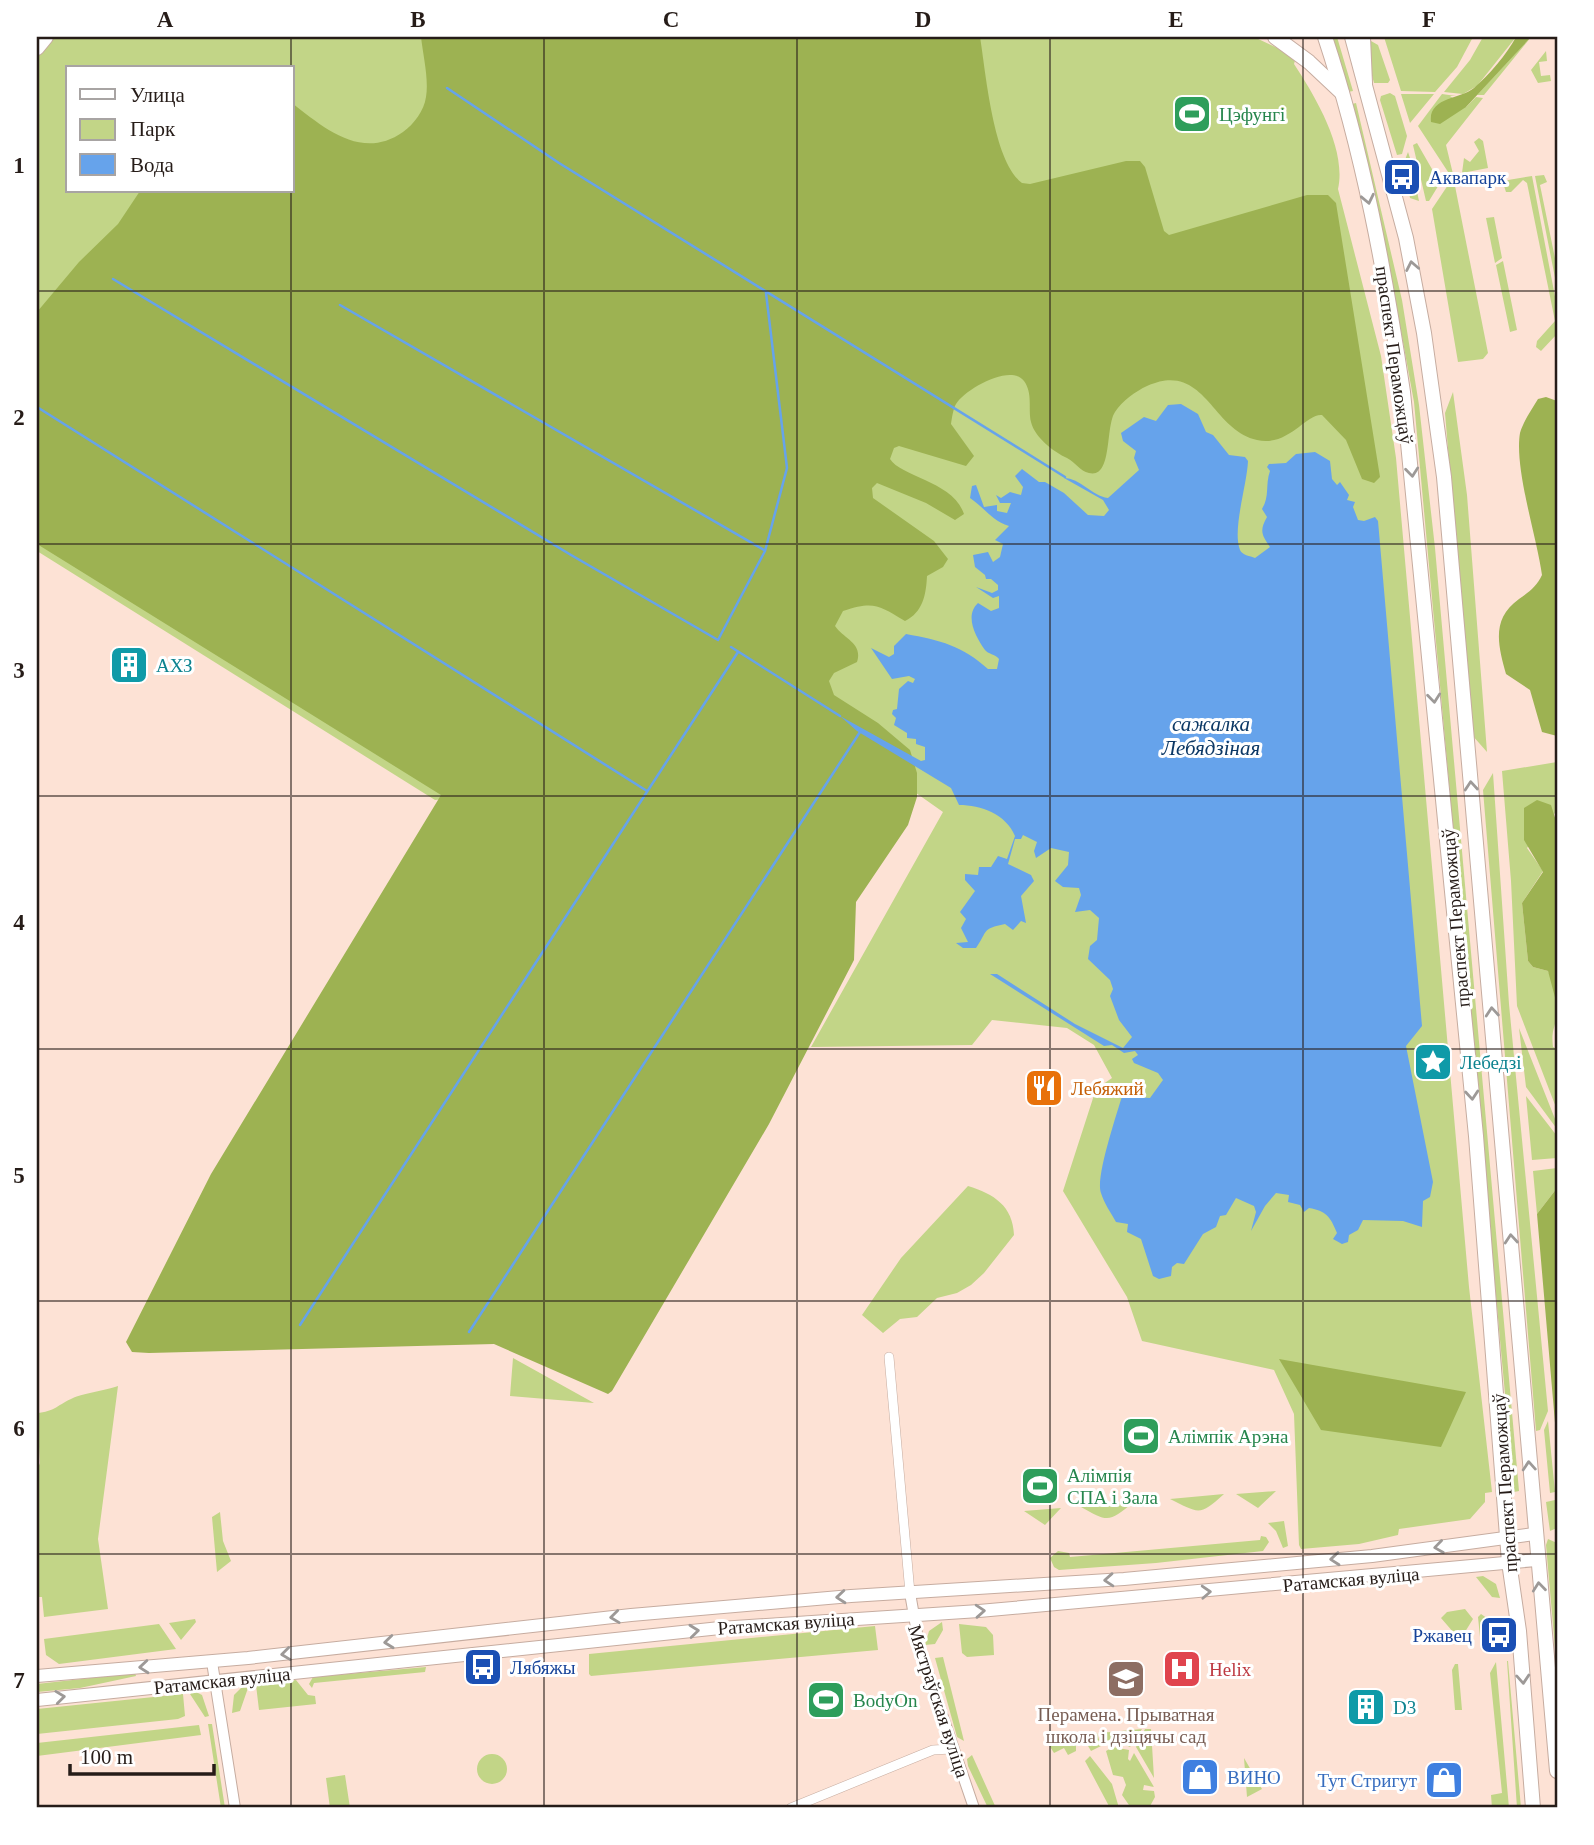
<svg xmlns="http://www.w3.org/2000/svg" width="1594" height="1845" font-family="Georgia,serif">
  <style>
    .green { fill: #c2d587; fill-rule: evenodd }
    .forest { fill: #9db252 }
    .water { fill: #66a3eb }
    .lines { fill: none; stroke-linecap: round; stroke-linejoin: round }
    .stream { stroke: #66a3eb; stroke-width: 2.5 }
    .minor-casing { stroke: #c6aca0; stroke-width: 10 }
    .tertiary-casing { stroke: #c6aca0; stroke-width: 12 }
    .secondary-casing { stroke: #c6aca0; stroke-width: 14 }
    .primary-casing { stroke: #c6aca0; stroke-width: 16 }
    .trunk-casing { stroke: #c6aca0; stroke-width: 16 }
    .minor { stroke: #fff; stroke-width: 9 }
    .tertiary { stroke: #fff; stroke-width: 10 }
    .secondary { stroke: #fff; stroke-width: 12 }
    .primary { stroke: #fff; stroke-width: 14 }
    .trunk { stroke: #fff; stroke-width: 14 }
    .oneway { stroke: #9d9997 }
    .grid { fill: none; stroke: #261c18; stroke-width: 2; stroke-opacity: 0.55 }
    .labels { text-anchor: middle; stroke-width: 6; stroke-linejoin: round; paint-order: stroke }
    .leisure-label { font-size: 19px; fill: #27864d; stroke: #fff; text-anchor: start }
    .transit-label { font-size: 19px; fill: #164399; stroke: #fff; text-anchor: start }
    .street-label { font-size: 19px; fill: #261c18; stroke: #fff }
    .culture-label { font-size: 19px; fill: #0d838f; stroke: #fff; text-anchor: start }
    .food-label { font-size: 19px; fill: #c56008; stroke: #fff; text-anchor: start }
    .health-label { font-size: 19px; fill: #be3a42; stroke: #fff; text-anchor: start }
    .education-label { font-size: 19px; fill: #785e54; stroke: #fff }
    .shop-label { font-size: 19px; fill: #366cbe; stroke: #fff; text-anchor: start }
    .water-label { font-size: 21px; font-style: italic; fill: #0c3865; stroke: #fff }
    .neatline { fill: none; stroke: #261c18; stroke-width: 2.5 }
    .grid-label { font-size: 23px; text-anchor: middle; font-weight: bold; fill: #261c18 }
  </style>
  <rect width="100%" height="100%" fill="#fde2d5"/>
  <path class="green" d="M 51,37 L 1254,37 L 1296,57 L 1294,64 C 1315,96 1347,149 1338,189 L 1381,356 L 1396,458 L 1469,1287 L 1492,1492 L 1485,1493 L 1485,1502 L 1470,1519 L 1399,1529 L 1398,1535 L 1359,1544 L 1301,1549 L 1299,1545 L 1294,1414 L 1274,1370 L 1142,1341 L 1127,1297 L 1063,1191 L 1096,1089 L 1112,1078 L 1094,1045 L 1067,1028 L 992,1020 L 972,1045 L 811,1047 L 943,812 L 729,661 L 646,779 L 435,800 L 37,551 L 37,55 ZM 68,68 L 292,68 L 292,191 L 68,191 Z
    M 1330,37 L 1337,37 L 1353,91 L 1348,92 Z
    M 1384,37 L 1473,37 L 1457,67 L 1435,92 L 1401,91 Z
    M 1483,37 L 1516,37 L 1477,86 L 1463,94 L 1444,92 L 1470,60 Z
    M 1531,37 L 1484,95 L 1477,95 Z
    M 1371,41 L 1378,45 L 1390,80 L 1388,83 L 1374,83 L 1366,53 Z
    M 1546,51 L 1547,61 L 1539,62 L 1541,76 L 1550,75 L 1551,81 L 1538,83 L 1531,70 Z
    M 1390,93 L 1395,96 L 1407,136 L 1402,154 L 1397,155 L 1380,100 L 1381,96 Z
    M 1401,94 L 1434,94 L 1410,123 Z
    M 1442,94 L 1456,96 L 1450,96 L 1466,107 L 1476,97 L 1483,98 L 1446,145 L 1453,174 L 1450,175 L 1418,126 Z
    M 1356,103 L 1402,300 L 1419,405 L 1435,548 L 1519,1491 L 1514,1492 L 1414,402 L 1381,222 L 1352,104 Z
    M 1479,138 L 1483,141 L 1488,168 L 1462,173 L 1464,158 L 1470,162 L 1479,151 L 1474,142 Z
    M 1417,143 L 1440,183 L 1429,201 L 1426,201 L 1413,145 Z
    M 1408,152 L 1410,158 L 1419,201 L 1410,198 L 1403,165 Z
    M 1544,175 L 1547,182 L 1540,185 L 1557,268 L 1557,288 L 1535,176 Z
    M 1532,176 L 1557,307 L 1557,334 L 1541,351 L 1536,347 L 1537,341 L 1555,321 L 1527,183 L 1523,180 L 1511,192 L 1506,192 L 1504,186 L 1508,180 Z
    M 1454,181 L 1488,353 L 1483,359 L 1458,362 L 1432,209 L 1450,182 Z
    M 1494,217 L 1502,258 L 1495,263 L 1486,218 Z
    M 1503,261 L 1517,330 L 1510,332 L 1496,265 Z
    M 1453,392 L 1467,495 L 1487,752 L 1472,735 L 1445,413 Z
    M 1557,762 L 1557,824 L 1555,813 L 1527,848 L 1543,871 L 1522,903 L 1528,961 L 1533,967 L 1548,971 C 1553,982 1559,1001 1557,1014 C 1555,1029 1551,1030 1553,1047 L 1557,1049 L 1557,1110 L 1517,1006 L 1511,881 L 1502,771 Z
    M 1493,773 L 1509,1004 L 1548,1411 L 1540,1430 L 1536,1431 L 1483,790 Z
    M 1519,1028 L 1557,1124 L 1557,1129 L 1526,1087 Z
    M 1526,1096 L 1557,1136 L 1557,1158 L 1532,1160 Z
    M 1557,1168 L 1557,1188 L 1537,1214 L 1533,1171 Z
    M 968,1186 C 994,1194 1013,1206 1014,1235 L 984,1273 L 971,1285 L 957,1293 L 937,1298 L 917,1317 L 900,1319 L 883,1333 L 862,1315 L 901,1258 Z
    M 513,1358 L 594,1403 L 510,1396 Z
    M 118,1386 L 98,1539 L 108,1609 L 44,1617 L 42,1597 L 37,1597 L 37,1470 L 40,1463 L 37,1413 C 54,1412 59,1404 73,1398 C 81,1394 107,1390 118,1386 Z
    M 1548,1421 L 1555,1492 L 1550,1493 L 1544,1430 Z
    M 1276,1491 L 1258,1508 L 1236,1494 Z
    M 1224,1494 C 1199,1517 1199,1513 1170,1499 Z
    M 1555,1500 L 1557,1528 L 1550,1531 L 1546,1502 Z
    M 1134,1502 C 1109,1522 1109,1523 1081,1507 Z
    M 1061,1508 L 1045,1525 L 1024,1511 Z
    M 220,1512 L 223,1541 L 231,1561 L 217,1572 L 212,1517 Z
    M 1284,1521 L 1288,1546 L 1283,1548 L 1276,1531 L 1268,1523 Z
    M 1261,1536 L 1266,1537 L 1269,1542 L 1263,1551 L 1156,1563 L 1059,1570 L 1054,1567 L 1050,1558 L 1058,1551 L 1069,1553 L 1070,1557 L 1260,1540 Z
    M 1548,1539 L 1557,1543 L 1557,1671 L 1546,1545 Z
    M 1483,1576 L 1496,1584 L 1500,1598 L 1492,1597 L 1476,1577 Z
    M 1465,1609 L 1473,1619 L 1460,1640 L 1441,1618 L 1447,1612 Z
    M 1481,1614 L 1494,1623 L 1496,1645 L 1493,1653 L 1488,1653 L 1481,1647 L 1478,1617 Z
    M 195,1619 L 196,1622 L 181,1640 L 169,1623 Z
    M 942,1622 L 943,1630 L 935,1644 L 925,1645 L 929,1631 Z
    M 159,1624 L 176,1649 L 59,1664 L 46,1655 L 44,1639 Z
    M 959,1624 L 986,1627 L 993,1635 L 994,1655 L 967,1657 L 962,1653 Z
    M 875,1626 L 878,1650 L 591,1676 L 589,1674 L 589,1654 Z
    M 943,1657 L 964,1741 L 957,1737 L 935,1658 Z
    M 1507,1661 L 1508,1661 L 1521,1808 L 1517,1808 Z
    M 1496,1662 L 1509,1808 L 1492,1808 L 1491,1795 L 1502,1793 L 1490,1673 Z
    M 1455,1664 L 1458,1664 L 1462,1710 L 1455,1710 L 1452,1670 Z
    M 426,1667 L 425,1672 L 314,1683 L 312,1688 L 309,1684 L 313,1677 Z
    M 135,1673 L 136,1676 L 80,1688 L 37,1692 L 37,1684 Z
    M 296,1680 L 308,1695 L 315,1696 L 316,1704 L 259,1710 L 256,1685 Z
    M 242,1687 L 248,1688 L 240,1711 L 232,1713 L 234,1695 Z
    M 194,1691 L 202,1695 L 209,1716 L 205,1717 L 190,1694 Z
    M 183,1694 L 185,1716 L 178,1719 L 37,1734 L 37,1709 Z
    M 208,1724 L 212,1724 L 225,1808 L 221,1808 Z
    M 199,1725 L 201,1735 L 37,1756 L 37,1743 Z
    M 1142,1729 L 1130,1747 L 1121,1743 L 1105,1744 L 1100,1733 Z
    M 1145,1729 L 1151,1729 L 1154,1778 L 1136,1747 Z
    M 1097,1733 L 1101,1746 L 1091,1751 L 1081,1734 Z
    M 1076,1738 L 1076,1751 L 1068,1755 L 1064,1748 L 1054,1753 L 1047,1742 Z
    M 1113,1747 L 1129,1750 L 1128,1759 L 1130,1761 L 1134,1753 L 1154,1787 L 1144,1785 L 1143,1790 L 1154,1791 L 1155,1797 L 1149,1808 L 1131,1808 L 1122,1795 L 1126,1785 L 1123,1777 L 1113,1775 L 1106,1751 Z
    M477 1769a15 15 0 1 1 30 0a15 15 0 1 1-30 0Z
    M 972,1755 L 996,1808 L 988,1808 L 968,1766 L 967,1759 Z
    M 1090,1756 L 1112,1784 L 1119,1808 L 1110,1808 L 1085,1761 Z
    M 1244,1758 L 1262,1789 L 1247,1797 Z
    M 345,1775 L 350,1808 L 330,1808 L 326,1778 Z"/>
  <path class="forest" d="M 421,37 L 980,37 C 986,73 993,161 1022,183 L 1030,184 L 1126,161 L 1140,161 L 1145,167 L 1164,231 L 1169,235 L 1307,195 L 1328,195 L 1336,203 L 1380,477 L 1374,483 L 1362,479 L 1346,440 L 1322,415 C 1306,413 1289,447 1257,440 C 1211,430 1205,360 1147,386 C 1136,391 1122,401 1115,412 C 1105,427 1113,479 1089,473 C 1080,471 1075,462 1067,458 C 1054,452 1035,438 1031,422 C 1028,409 1033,393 1024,381 C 1011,363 965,389 956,404 C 953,409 952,418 951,424 L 974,456 L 966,466 L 899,446 L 894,448 L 890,459 C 901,477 953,481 964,514 L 955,520 L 926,503 L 877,483 L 872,488 L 873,498 L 934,541 L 948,559 L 943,567 L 927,576 C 926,595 923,612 905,621 C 878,605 874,601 843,611 L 835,626 C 844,639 863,643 857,662 L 834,673 L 829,681 L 834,695 L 878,723 L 910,750 L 917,773 L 917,797 L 908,825 L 856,902 L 854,960 L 769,1124 L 612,1391 L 608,1394 L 494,1344 L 149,1353 L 132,1352 L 126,1342 L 211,1174 L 441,795 L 37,544 L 37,312 L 79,262 L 118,224 L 140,191 L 292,191 L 292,103 C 324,128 362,161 403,132 C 414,124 424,111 426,97 C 429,79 423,55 421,37 Z
    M 1516,37 L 1531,37 L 1466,107 L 1440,124 L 1431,122 C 1428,97 1461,99 1474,88 C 1489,75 1507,54 1516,37 Z
    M 1546,397 L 1557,401 L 1557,736 L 1542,732 L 1530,690 L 1506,674 C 1498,645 1491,619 1519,599 C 1529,592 1537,586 1542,575 C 1537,538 1514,468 1520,433 C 1523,422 1532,409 1538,399 Z
    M 1537,800 L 1551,805 L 1557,824 L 1557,1005 L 1548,971 L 1533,967 L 1528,961 L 1522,903 L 1543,872 L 1524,840 L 1524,808 Z
    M 1557,1188 L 1557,1446 L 1537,1214 Z
    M 1279,1359 L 1466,1392 L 1441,1447 L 1321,1430 Z"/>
  <path class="water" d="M 1181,404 L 1198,414 L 1206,432 L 1213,435 L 1229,455 L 1245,457 L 1248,461 C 1247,485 1232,530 1240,550 C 1242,555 1250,556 1255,558 L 1270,547 C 1262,535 1259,531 1267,517 L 1262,509 C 1270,496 1265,485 1270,471 L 1267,467 L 1269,464 L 1286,463 L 1296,454 L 1315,452 L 1330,461 L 1332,479 L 1337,485 L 1340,482 L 1349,495 L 1347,500 L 1355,502 L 1353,507 L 1358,520 L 1364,521 L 1375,517 L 1378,521 L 1422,1026 L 1406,1046 L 1433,1182 L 1430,1197 L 1423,1201 L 1422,1227 L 1403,1221 L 1363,1220 L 1358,1230 L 1349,1235 L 1348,1242 L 1342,1244 L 1333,1239 L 1337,1233 C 1330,1216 1326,1211 1309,1208 L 1304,1212 L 1300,1205 L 1288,1202 L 1289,1195 L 1276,1193 L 1265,1206 L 1251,1231 L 1256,1212 L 1254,1206 L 1236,1198 L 1226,1215 L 1220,1216 L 1216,1227 L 1203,1234 L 1184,1264 L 1177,1263 L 1172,1267 L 1171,1276 L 1159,1279 L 1153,1276 L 1141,1239 L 1127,1232 L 1128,1224 L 1116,1222 C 1111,1213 1104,1203 1101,1193 C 1095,1178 1117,1114 1122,1096 L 1150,1098 L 1163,1080 L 1158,1073 L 1134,1063 L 1132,1059 L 1138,1055 L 1135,1051 L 1124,1053 L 1112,1045 L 1104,1046 L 990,974 L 997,974 L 1075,1024 L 1123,1048 L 1132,1037 L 1119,1020 L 1110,996 L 1113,989 L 1110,980 L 1088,959 L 1090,946 L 1097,940 L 1099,918 L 1090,910 L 1075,912 L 1081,895 L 1079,888 L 1063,887 L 1055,881 L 1068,865 L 1069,852 L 1051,848 L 1036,858 L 1034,851 L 1037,842 L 1023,835 L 1021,839 L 1015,839 L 1008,864 L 1031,875 L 1034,881 L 1021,896 L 1026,923 L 1021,921 L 1013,930 L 1005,924 C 981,929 988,931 976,948 L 963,948 L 956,943 L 968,942 L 961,928 L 966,919 L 960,912 L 975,891 L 965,880 L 965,874 L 978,875 L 979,867 L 991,867 L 998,856 L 1007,859 L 1015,836 C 1006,814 981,805 959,805 L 951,788 L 857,731 L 840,716 L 921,761 L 925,760 L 925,747 L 916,744 L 916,739 L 907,738 L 907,733 L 894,725 L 896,718 L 892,714 L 893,710 L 897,709 L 899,689 L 908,681 L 913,683 L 915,679 L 909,676 L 892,679 L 871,648 L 889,657 L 894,654 L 894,646 L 906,634 C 940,640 963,646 988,669 L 997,669 L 999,659 C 995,654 988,654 985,650 C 976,637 964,616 978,603 L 991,611 L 999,608 L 999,596 L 993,598 L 976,587 L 992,593 L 998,590 L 998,585 L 991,579 L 986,579 L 985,575 L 975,567 L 973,555 L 988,552 L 993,562 L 1000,557 L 1003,544 L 995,540 L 1009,526 C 992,521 985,508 970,498 L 972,486 L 976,485 L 984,507 L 997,505 L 997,511 L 1007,513 L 1011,503 L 1000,503 L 996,495 L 1001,498 L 1010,492 L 1021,495 L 1023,487 L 1015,476 L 1022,469 L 1039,482 L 1045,482 L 1064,493 L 1088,515 L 1104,516 L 1109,510 L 1103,500 L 1064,478 C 1080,478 1092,496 1108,498 L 1139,470 L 1134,458 L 1136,451 L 1123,441 L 1121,433 L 1144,417 L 1156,421 L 1168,405 Z"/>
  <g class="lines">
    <path class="stream" d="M 447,88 L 559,163 L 1065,477
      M 113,279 L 571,555 L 718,640 L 765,551 L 787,468 L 766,293
      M 340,305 L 764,550
      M 37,407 L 647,791
      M 731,647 L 840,716
      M 300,1325 L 738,652
      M 469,1332 L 860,732"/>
    <defs>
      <path id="minor" d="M 889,1357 L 910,1593
        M 791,1808 L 933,1750 L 951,1749"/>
      <path id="tertiary" d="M 910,1593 L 920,1650 L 974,1808
        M 212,1662 L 235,1808"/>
      <path id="secondary" d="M 37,1676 L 248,1658 L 631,1615 L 851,1596 L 1124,1579 L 1372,1556 L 1534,1534
        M 37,1700 L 720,1628 L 979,1611 L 1536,1560"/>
      <path id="primary" d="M 1325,37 C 1363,152 1385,272 1403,392 L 1476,1136 L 1509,1562 L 1519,1631 L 1533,1808
        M 1352,37 L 1406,238 L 1424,333 L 1444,477 L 1557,1771
        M 37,48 L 46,37"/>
      <path id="trunk" d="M 1275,37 L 1309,62 L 1342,93
        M 1363,37 L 1365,83"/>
    </defs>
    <use href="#minor" class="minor-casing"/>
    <use href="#tertiary" class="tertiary-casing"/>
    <use href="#secondary" class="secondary-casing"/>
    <use href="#primary" class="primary-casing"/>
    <use href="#trunk" class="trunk-casing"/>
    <use href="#minor" class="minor"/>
    <use href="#tertiary" class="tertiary"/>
    <use href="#secondary" class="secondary"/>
    <use href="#primary" class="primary"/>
    <use href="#trunk" class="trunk"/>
  </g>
  <defs><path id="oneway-chevron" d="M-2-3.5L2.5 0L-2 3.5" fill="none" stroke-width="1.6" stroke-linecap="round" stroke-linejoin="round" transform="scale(1.75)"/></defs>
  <g class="oneway">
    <use href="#oneway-chevron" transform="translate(1368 199) rotate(78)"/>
    <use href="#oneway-chevron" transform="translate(1412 266) rotate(-101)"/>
    <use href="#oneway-chevron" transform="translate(1412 472) rotate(84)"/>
    <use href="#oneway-chevron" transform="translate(1434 698) rotate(84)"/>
    <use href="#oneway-chevron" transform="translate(1471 786) rotate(-95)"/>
    <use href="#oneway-chevron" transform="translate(1492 1012) rotate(-95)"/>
    <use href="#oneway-chevron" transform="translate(1472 1095) rotate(85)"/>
    <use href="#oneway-chevron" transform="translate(1511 1239) rotate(-95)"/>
    <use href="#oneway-chevron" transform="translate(1529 1466) rotate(-94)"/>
    <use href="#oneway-chevron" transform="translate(1439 1547) rotate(172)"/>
    <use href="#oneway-chevron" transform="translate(1335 1559) rotate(175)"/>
    <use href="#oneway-chevron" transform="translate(1109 1580) rotate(176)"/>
    <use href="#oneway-chevron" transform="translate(1539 1587) rotate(-96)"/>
    <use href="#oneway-chevron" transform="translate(1206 1592) rotate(-3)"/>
    <use href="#oneway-chevron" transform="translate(841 1597) rotate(175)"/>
    <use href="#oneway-chevron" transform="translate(980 1611) rotate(-4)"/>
    <use href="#oneway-chevron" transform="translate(615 1617) rotate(173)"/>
    <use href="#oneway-chevron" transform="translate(694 1631) rotate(-6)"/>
    <use href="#oneway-chevron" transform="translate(389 1642) rotate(174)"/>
    <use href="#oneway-chevron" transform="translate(286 1654) rotate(173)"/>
    <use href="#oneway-chevron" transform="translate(144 1667) rotate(175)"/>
    <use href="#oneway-chevron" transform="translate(1523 1679) rotate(86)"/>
    <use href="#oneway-chevron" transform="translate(60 1697) rotate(-7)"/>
  </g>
  <path class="grid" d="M 291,37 L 291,68M 544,37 L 544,1808M 797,37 L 797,1808M 1050,37 L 1050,1808M 1303,37 L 1303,1808M 291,191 L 291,1808M 37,291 L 1557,291M 37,544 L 1557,544M 37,796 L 1557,796M 37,1049 L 1557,1049M 37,1301 L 1557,1301M 37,1554 L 1557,1554"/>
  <defs>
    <symbol id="stadium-square" viewBox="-11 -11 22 22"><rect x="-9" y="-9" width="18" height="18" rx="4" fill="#2e9e5b" stroke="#fff"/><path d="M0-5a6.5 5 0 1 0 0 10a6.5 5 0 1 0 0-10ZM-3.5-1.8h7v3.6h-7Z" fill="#fff"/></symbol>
    <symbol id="bus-square" viewBox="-11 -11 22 22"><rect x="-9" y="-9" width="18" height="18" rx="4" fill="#1a4fb4" stroke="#fff"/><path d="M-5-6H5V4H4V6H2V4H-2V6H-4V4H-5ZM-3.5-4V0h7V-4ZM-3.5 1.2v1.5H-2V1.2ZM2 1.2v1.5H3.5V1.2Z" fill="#fff"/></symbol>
    <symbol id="building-square" viewBox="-11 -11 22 22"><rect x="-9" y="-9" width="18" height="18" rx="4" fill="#0f9aa8" stroke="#fff"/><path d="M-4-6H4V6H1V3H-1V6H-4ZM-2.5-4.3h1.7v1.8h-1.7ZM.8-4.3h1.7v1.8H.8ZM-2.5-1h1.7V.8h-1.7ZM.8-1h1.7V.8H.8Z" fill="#fff"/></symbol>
    <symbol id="sight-square" viewBox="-11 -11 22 22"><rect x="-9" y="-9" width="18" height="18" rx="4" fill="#0f9aa8" stroke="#fff"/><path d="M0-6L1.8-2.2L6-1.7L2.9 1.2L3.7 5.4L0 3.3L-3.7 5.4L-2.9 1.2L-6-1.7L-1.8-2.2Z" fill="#fff"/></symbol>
    <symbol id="restaurant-square" viewBox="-11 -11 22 22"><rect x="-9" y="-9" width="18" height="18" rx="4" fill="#e8710a" stroke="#fff"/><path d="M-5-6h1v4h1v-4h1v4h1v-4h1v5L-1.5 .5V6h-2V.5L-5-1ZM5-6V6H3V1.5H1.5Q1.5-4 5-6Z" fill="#fff"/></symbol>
    <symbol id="hospital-square" viewBox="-11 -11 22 22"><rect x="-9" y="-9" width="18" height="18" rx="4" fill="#e0444e" stroke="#fff"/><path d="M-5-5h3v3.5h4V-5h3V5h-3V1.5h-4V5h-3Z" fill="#fff"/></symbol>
    <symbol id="school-square" viewBox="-11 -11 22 22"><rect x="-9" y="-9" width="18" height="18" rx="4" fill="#8d6e63" stroke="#fff"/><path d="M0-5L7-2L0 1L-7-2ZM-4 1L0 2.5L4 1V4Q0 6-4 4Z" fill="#fff"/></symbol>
    <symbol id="shop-square" viewBox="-11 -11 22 22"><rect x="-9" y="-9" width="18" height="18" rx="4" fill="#3f7fe0" stroke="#fff"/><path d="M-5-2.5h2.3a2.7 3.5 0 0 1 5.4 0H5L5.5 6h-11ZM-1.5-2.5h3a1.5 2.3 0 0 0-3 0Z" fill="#fff"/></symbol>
  </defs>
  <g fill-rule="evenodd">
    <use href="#stadium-square" x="1170" y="92" width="44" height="44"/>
    <use href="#bus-square" x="1380" y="155" width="44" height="44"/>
    <use href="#building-square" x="107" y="643" width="44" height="44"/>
    <use href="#sight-square" x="1411" y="1040" width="44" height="44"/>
    <use href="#restaurant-square" x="1022" y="1066" width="44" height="44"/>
    <use href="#stadium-square" x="1119" y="1414" width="44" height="44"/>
    <use href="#stadium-square" x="1018" y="1464" width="44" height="44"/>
    <use href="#bus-square" x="1477" y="1613" width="44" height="44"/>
    <use href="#bus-square" x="461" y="1645" width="44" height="44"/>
    <use href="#hospital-square" x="1160" y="1647" width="44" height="44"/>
    <use href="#school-square" x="1104" y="1657" width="44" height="44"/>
    <use href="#stadium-square" x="804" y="1678" width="44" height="44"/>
    <use href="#building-square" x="1344" y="1685" width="44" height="44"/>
    <use href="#shop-square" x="1178" y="1755" width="44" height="44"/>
    <use href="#shop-square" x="1422" y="1758" width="44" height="44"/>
  </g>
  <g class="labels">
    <g class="leisure-label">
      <text x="1219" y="121">Цэфунгі</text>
      <text x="1168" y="1443">Алімпік Арэна</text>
      <text x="1067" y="1482">Алімпія<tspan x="1067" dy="22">СПА і Зала</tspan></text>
      <text x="853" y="1707">BodyOn</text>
    </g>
    <g class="transit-label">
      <text x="1429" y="184">Аквапарк</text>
      <text x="1472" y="1642" text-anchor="end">Ржавец</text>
      <text x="510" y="1674">Лябяжы</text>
    </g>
    <g class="street-label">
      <text transform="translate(1395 355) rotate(82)" y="7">праспект Пераможцаў</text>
      <text transform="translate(1455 918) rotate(-95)" y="7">праспект Пераможцаў</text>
      <text transform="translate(1504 1483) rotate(-94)" y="7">праспект Пераможцаў</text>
      <text transform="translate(1351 1579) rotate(-5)" y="7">Ратамская вуліца</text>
      <text transform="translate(786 1623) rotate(-4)" y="7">Ратамская вуліца</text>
      <text transform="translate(222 1680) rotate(-6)" y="7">Ратамская вуліца</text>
      <text transform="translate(939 1701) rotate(72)" y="7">Мястраўская вуліца</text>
    </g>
    <g class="culture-label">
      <text x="156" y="672">АХЗ</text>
      <text x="1460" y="1069">Лебедзі</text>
      <text x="1393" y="1714">D3</text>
    </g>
    <g class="food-label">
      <text x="1071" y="1095">Лебяжий</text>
    </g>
    <g class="health-label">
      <text x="1209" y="1676">Helix</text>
    </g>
    <g class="education-label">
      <text x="1126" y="1721">Перамена. Прыватная<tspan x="1126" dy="22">школа і дзіцячы сад</tspan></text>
    </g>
    <g class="shop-label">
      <text x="1227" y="1784">ВИНО</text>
      <text x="1417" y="1787" text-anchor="end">Тут Стригут</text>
    </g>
    <g class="water-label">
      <text x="1211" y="731">сажалка<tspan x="1211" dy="24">Лебядзіная</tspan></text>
    </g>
  </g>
  <rect width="1594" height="1845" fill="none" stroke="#ffffff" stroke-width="77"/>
  <rect x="66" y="66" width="228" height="126" fill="#ffffff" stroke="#a8a4a3" stroke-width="2"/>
  <rect x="80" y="89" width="35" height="10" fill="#ffffff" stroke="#a8a4a3" stroke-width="2"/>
  <text x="130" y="102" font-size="21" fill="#261c18">Улица</text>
  <rect x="80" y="119" width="35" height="21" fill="#c2d587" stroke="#a8a4a3" stroke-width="2"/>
  <text x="130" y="136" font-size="21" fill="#261c18">Парк</text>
  <rect x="80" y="154" width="35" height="21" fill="#66a3eb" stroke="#a8a4a3" stroke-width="2"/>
  <text x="130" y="172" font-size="21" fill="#261c18">Вода</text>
  <path d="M70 1764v10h144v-10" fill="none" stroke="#261c18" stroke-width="3.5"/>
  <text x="80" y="1764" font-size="21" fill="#261c18" stroke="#ffffff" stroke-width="5" paint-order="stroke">100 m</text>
  <rect x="38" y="38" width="1518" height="1768" class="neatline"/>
  <g class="grid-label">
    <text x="165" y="27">A</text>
    <text x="418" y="27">B</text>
    <text x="671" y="27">C</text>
    <text x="923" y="27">D</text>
    <text x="1176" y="27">E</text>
    <text x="1429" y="27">F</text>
    <text x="19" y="173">1</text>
    <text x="19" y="425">2</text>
    <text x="19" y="678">3</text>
    <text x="19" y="930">4</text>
    <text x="19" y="1183">5</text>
    <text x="19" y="1436">6</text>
    <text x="19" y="1688">7</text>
  </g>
</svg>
